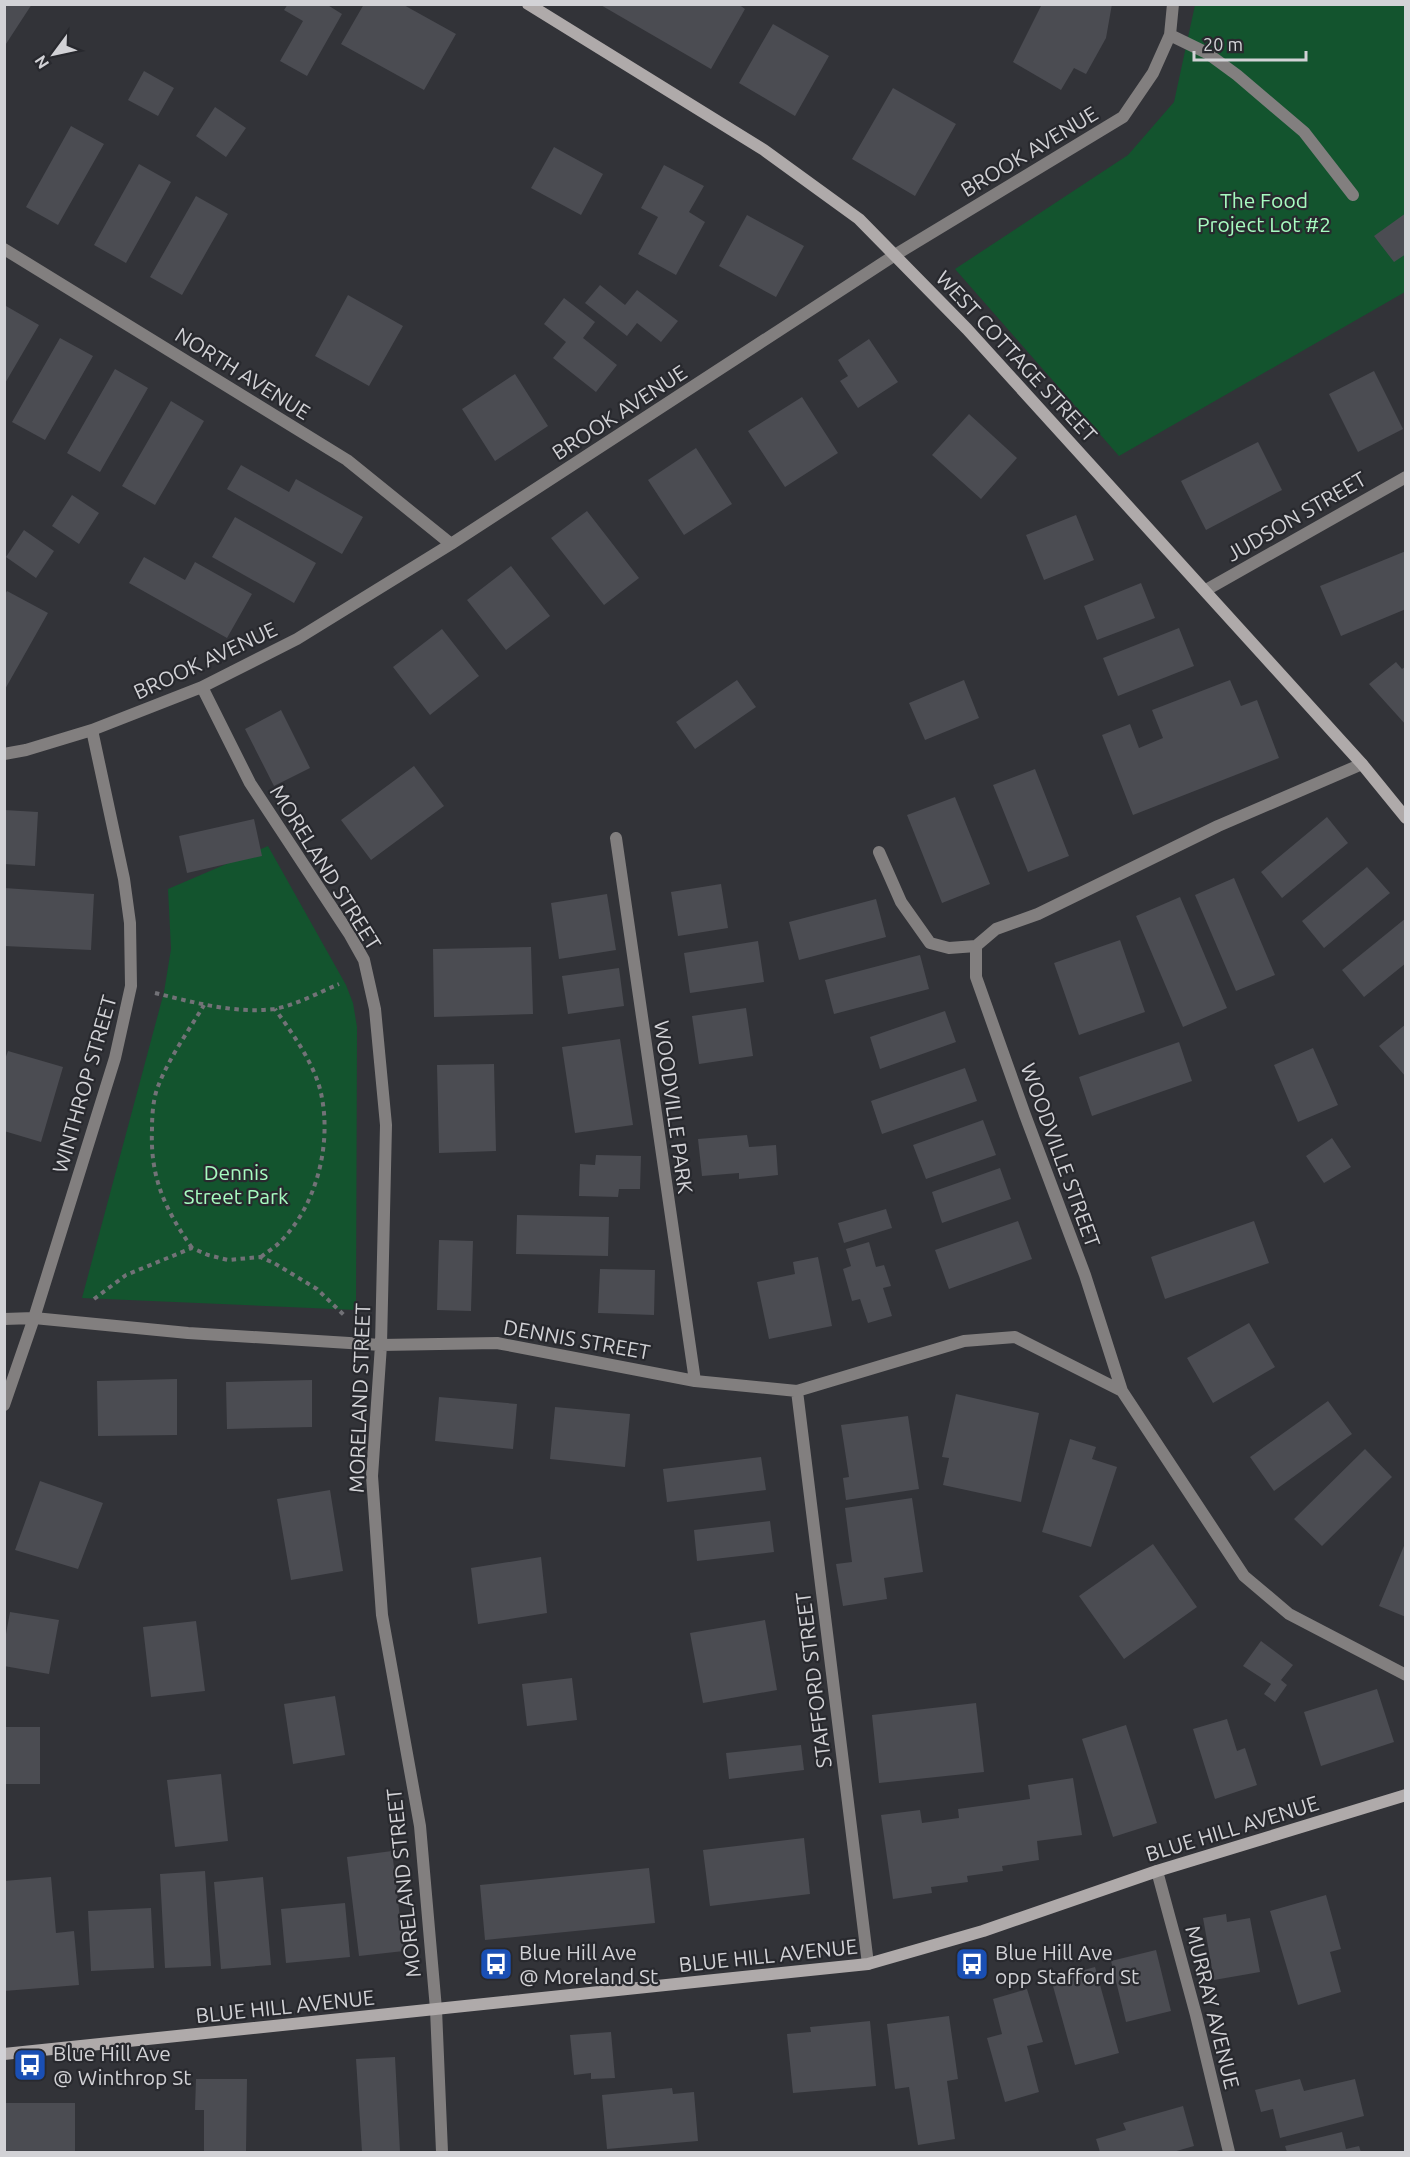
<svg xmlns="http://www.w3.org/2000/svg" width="1410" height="2157" font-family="Ubuntu,sans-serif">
<rect width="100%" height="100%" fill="#323338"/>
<path fill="#13542e" d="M1195 5H1405V292L1119 456 955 269 1128 155 1174 102Z
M268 846 346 985 353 1003 357 1027 356 1310 82 1298 164 992 171 949 168 889Z"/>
<path fill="#4b4c52" d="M4 4H32L4 47Z
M288 4H326L342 14 307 76 280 61 303 21 284 10Z
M364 4H402L456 34 424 90 341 44Z
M599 4H738L745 9 711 69Z
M1042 4H1112L1106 38 1086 74 1074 68 1061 90 1013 62Z
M773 24 829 56 795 116 739 83Z
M144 71 174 88 158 116 128 100Z
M893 88 956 124 915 196 852 159Z
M215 107 246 128 226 157 196 136Z
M71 126 104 144 58 225 26 207Z
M554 147 603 174 581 215 531 188Z
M139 164 171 182 126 263 94 245Z
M664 165 704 186 689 212 705 222 676 275 638 254 658 217 641 208Z
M196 196 228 214 182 295 150 277Z
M1406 213V254L1394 262 1374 236Z
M747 215 804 246 776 297 719 266Z
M600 285 625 305 637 290 678 321 661 342 637 323 627 336 585 303Z
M348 295 403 326 369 386 315 356Z
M564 298 595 322 583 338 617 365 596 392 553 358 566 342 544 324Z
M6 306 39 325 4 385V309Z
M60 338 93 356 45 440 12 422Z
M869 339 898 382 858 408 840 381 848 376 838 360Z
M115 369 148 388 100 472 67 453Z
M1374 371 1403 429 1358 452 1329 394Z
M515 374 548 426 495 461 462 409Z
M802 397 838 453 785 487 748 431Z
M171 401 204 421 155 505 122 486Z
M969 414 1017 458 981 499 932 455Z
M1258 442 1282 490 1206 530 1181 481Z
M696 448 732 504 684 535 648 480Z
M241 465 289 492 296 479 363 517 342 554 227 489Z
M72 495 99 513 79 544 52 526Z
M587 511 639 578 604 605 551 538Z
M1076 515 1094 560 1044 580 1026 535Z
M235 517 316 563 294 603 212 557Z
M24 530 54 551 36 578 6 557Z
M1406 551V609L1341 636 1320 586Z
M144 557 185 580 195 562 252 594 227 638 129 583Z
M511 566 550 616 506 650 467 600Z
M1141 583 1155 618 1097 640 1084 606Z
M7 591 48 613 4 691V596Z
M1179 628 1194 666 1118 696 1103 658Z
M442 629 479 676 430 715 393 667Z
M1396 662 1402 669 1406 666V725L1369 684Z
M737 680 756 707 695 749 676 722Z
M964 680 979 718 925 740 909 703Z
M1230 680 1241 706 1257 700 1279 758 1133 815 1102 735 1130 724 1139 748 1163 738 1152 710Z
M281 710 310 768 274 786 245 729Z
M414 766 444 806 371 860 341 820Z
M1035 769 1069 856 1028 872 993 785Z
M955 797 990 884 942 903 907 815Z
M4 810 38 812 35 866 4 864Z
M1327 817 1348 843 1282 898 1261 872Z
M254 819 262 856 187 873 179 836Z
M1367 867 1390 893 1324 948 1302 921Z
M1234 878 1275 975 1236 991 1195 895Z
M721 884 728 928 678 936 671 892Z
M4 888 94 894 91 950 4 946Z
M607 894 616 950 559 959 551 903Z
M1180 897 1227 1008 1183 1027 1136 916Z
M876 899 886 937 799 960 789 922Z
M1406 918V963L1364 997 1342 970Z
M1120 940 1145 1012 1079 1035 1054 963Z
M758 941 764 982 690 993 684 953Z
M531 947 533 1014 434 1017 433 949Z
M920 955 929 989 834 1014 825 980Z
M619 968 624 1006 568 1014 562 976Z
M746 1008 753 1056 699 1064 692 1016Z
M945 1011 956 1042 880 1069 870 1037Z
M1406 1024V1077L1379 1046Z
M620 1039 633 1125 575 1133 562 1047Z
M1179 1042 1192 1081 1092 1116 1079 1077Z
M1313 1048 1338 1105 1298 1122 1274 1065Z
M8 1051 63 1067 41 1142 4 1131V1062Z
M494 1064 496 1151 439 1153 437 1065Z
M965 1068 977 1101 882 1134 871 1101Z
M983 1120 996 1155 926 1179 913 1145Z
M747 1135 749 1147 776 1145 778 1175 739 1179V1173L702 1176 698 1139Z
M1332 1138 1351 1167 1324 1183 1306 1156Z
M596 1155 641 1156 640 1189H619L618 1197 579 1196 580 1164 595 1165Z
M1000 1168 1011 1199 942 1223 932 1192Z
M886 1209 892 1228 844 1243 838 1223Z
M517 1215 609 1217 608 1256 516 1254Z
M1018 1221 1032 1259 949 1289 935 1250Z
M1254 1221 1269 1263 1165 1299 1151 1257Z
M439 1240 473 1241 471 1311 437 1310Z
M869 1242 876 1267 884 1265 891 1286 883 1288 892 1316 868 1323 860 1299 852 1301 843 1269 851 1266 846 1249Z
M818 1257 832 1326 769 1339 757 1282 795 1274 793 1262Z
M600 1269 655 1270 654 1315 598 1313Z
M1249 1323 1275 1367 1213 1403 1187 1358Z
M177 1379V1435L98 1436 97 1381Z
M312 1380V1427L227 1429 226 1382Z
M956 1394 1039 1413 1021 1502 943 1485 949 1458 942 1457Z
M439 1397 517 1404 513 1449 435 1441Z
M1328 1401 1352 1434 1274 1491 1250 1457Z
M555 1407 630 1414 625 1467 550 1459Z
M908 1416 919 1489 846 1500 843 1478 849 1477 841 1425Z
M1070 1439 1096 1447 1092 1459 1117 1467 1091 1547 1042 1532Z
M1365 1449 1392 1477 1322 1546 1294 1519Z
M761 1457 766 1490 667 1502 663 1469Z
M40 1481 103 1503 78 1569 15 1550Z
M330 1490 343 1571 291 1580 277 1499Z
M912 1498 923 1572 884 1578 887 1599 843 1606 836 1564 852 1562 845 1508Z
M770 1521 774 1552 697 1561 694 1530Z
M1406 1541V1617L1379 1606Z
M1153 1544 1197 1607 1124 1659 1079 1596Z
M541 1557 547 1613 478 1624 471 1568Z
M10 1612 59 1620 49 1674 4 1666V1645Z
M765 1620 777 1690 703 1703 690 1633Z
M196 1621 205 1691 151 1697 143 1627Z
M1261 1641 1293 1665 1281 1680 1287 1685 1275 1702 1264 1694 1271 1684 1243 1666Z
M572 1678 577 1720 527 1726 522 1684Z
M1377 1689 1394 1742 1321 1766 1304 1712Z
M335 1696 345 1755 293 1764 284 1704Z
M976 1703 984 1772 879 1783 872 1715Z
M1227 1719 1237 1751 1245 1748 1257 1785 1215 1799 1193 1729Z
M1126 1725 1157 1823 1113 1837 1082 1739Z
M4 1727H40V1784H4Z
M801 1745 804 1770 729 1779 726 1753Z
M221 1774 228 1841 175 1847 167 1780Z
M1073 1778 1082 1835 1037 1841 1039 1860 1002 1866 1003 1871 967 1876 968 1882 931 1887 932 1893 893 1899 881 1815 920 1810 922 1823 959 1818 958 1809 1030 1799 1028 1785Z
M804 1838 810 1894 710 1906 703 1850Z
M392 1851 404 1951 359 1956 347 1857Z
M649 1868 655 1923 485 1940 480 1885Z
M205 1871 211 1966 165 1968 160 1874Z
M51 1877 56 1933 74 1931 79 1985 4 1991V1881Z
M263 1877 271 1965 221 1969 214 1882Z
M1326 1895 1341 1949 1330 1952 1341 1992 1298 2005 1270 1911Z
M345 1903 350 1957 286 1963 281 1909Z
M151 1908 154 1968 91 1971 88 1911Z
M1226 1914 1227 1922 1250 1918 1260 1972 1214 1980 1203 1918Z
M1156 1950 1171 2011 1126 2022 1111 1961Z
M1095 1967 1119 2053 1075 2065 1051 1979Z
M1027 1989 1043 2042 1027 2046 1039 2092 1005 2102 987 2038 1002 2034 993 1999Z
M949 2016 958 2079 947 2081 955 2139 918 2145 909 2087 895 2089 887 2024Z
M870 2021 876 2086 793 2093 787 2034 811 2032 810 2027Z
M611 2032 615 2078 591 2079V2073L574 2075 570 2035Z
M395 2057 400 2152H362L356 2059Z
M196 2079H247L246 2152H204V2110H195Z
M1300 2079 1304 2091 1355 2079 1364 2116 1280 2138 1273 2109 1261 2112 1255 2090Z
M672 2088 673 2094 694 2092 698 2141 607 2149 602 2095Z
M4 2103H75V2152H4Z
M1183 2106 1194 2146 1173 2152H1100L1096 2139 1126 2130 1123 2123Z
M1342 2132 1346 2149 1359 2146 1361 2152H1287L1285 2146Z"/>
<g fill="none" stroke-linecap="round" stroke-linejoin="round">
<path stroke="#727277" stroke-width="4" stroke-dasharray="4.5 4.5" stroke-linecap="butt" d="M155 993C192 1002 235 1014 274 1009 294 1006 320 992 339 984
M192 1248C165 1209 150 1178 152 1129 152 1116 153 1101 157 1089 168 1059 188 1032 204 1005
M261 1257C267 1252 274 1248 279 1243 318 1205 333 1140 320 1089 312 1060 292 1033 275 1009
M94 1299 126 1275 192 1248 208 1255 228 1260 260 1257 274 1263 317 1289 345 1316"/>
<path stroke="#827f7f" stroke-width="12" d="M1170 35 1207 53 1237 75 1304 132 1353 195
M4 249 347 460 451 544
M1206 590 1406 477
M202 687 250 783 350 935 364 960 375 1009 386 1125 381 1345 372 1476 382 1615 420 1826 436 2009 442 2152
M4 754 26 750 92 730 202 687 297 639 451 544 895 255 1123 117 1153 73 1170 35 1173 4
M1362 764 1218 826 1038 914 996 929 976 946V977L1025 1115 1085 1275 1122 1391 1244 1576 1289 1614 1406 1675
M616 838 695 1381
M879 852 901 902 930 943 949 948 976 946
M4 1319 34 1318 188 1333 381 1345 497 1343 695 1381 797 1391 964 1341 1015 1337 1122 1391
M797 1391 868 1964
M4 1405 34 1318 115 1058 131 986 130 923 124 879 92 730
M1157 1871 1196 2015 1229 2152"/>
<path stroke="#afaaaa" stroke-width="12" d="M528 4 764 150 859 219 967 329 1362 764 1406 818
M4 2054 868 1964 983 1931 1157 1871 1406 1795"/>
</g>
<defs>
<symbol id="bus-square" viewBox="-11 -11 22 22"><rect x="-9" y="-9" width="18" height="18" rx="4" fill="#1a4fb4" stroke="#28292e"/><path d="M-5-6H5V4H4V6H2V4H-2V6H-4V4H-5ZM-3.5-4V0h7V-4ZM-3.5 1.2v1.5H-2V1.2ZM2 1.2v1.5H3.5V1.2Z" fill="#fff"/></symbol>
</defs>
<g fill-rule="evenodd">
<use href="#bus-square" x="477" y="1945" width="38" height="38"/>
<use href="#bus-square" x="953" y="1945" width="38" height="38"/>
<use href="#bus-square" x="11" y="2046" width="38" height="38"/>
</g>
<g text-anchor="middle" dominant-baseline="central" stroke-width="4.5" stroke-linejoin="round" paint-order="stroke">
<g font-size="21" fill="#d2d2d6" stroke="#28292e">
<text transform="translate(1029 151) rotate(-31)">BROOK AVENUE</text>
<text transform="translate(1017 356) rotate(47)">WEST COTTAGE STREET</text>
<text transform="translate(243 373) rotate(32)">NORTH AVENUE</text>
<text transform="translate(619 412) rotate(-33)">BROOK AVENUE</text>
<text transform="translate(1296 516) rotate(-30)">JUDSON STREET</text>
<text transform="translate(205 660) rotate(-25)">BROOK AVENUE</text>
<text transform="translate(326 867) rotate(58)">MORELAND STREET</text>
<text transform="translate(84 1084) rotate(-74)">WINTHROP STREET</text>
<text transform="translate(674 1107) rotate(82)">WOODVILLE PARK</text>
<text transform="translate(1061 1155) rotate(70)">WOODVILLE STREET</text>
<text transform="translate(577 1339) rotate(10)">DENNIS STREET</text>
<text transform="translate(359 1398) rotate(-88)">MORELAND STREET</text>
<text transform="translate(813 1680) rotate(-97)">STAFFORD STREET</text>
<text transform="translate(1232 1828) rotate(-17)">BLUE HILL AVENUE</text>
<text transform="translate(403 1883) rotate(-96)">MORELAND STREET</text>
<text transform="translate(768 1955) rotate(-6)">BLUE HILL AVENUE</text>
<text transform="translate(285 2006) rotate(-6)">BLUE HILL AVENUE</text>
<text transform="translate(1213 2007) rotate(76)">MURRAY AVENUE</text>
</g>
<g font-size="21" fill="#a7fbc0" stroke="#28292e">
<text x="1264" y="200">The Food<tspan x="1264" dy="24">Project Lot #2</tspan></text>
<text x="236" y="1172">Dennis<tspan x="236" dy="24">Street Park</tspan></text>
</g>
<g font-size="21" fill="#d2d2d6" stroke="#28292e" text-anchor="start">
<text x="519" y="1952">Blue Hill Ave<tspan x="519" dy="24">@ Moreland St</tspan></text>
<text x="995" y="1952">Blue Hill Ave<tspan x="995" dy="24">opp Stafford St</tspan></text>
<text x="53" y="2053">Blue Hill Ave<tspan x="53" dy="24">@ Winthrop St</tspan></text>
</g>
</g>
<rect width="1410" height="2157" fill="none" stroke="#d2d2d6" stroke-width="12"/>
<g transform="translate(54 54) rotate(237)" stroke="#28292e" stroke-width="4.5" paint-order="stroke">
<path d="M0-4.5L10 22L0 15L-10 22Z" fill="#d2d2d6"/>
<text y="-9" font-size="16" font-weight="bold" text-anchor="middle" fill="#d2d2d6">N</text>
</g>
<path d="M1194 51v9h112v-9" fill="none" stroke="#d2d2d6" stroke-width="3"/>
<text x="1203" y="51" font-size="18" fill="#d2d2d6" stroke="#28292e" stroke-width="4.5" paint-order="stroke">20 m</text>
</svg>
